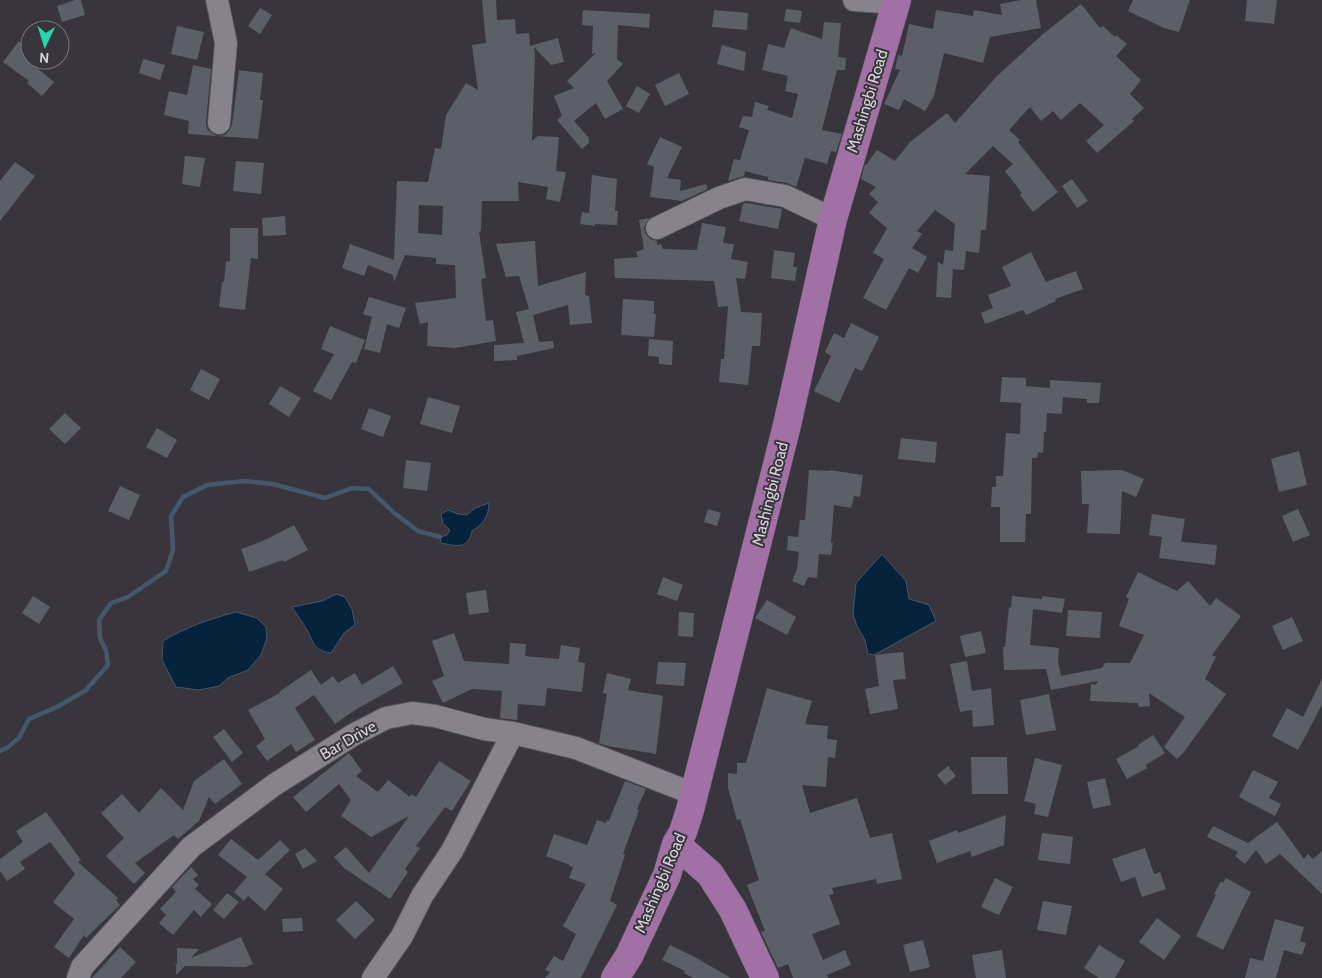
<svg xmlns="http://www.w3.org/2000/svg" width="1322" height="978" font-family="Cabin,sans-serif">
<rect width="100%" height="100%" fill="#38353d"/>
<path fill="#07233b" stroke="#45586b" d="M489 503C489 517 483 524 472 531 468 550 456 546 441 543L440 537 447 535 450 530 443 524 441 514 448 510 458 514 467 515 475 508Z
M882 554 906 581 909 599 929 605 936 621 874 655 868 654 865 640 857 626 853 614 856 583Z
M336 594 345 597 352 609 355 625 344 633 331 653C310 650 314 639 304 625 300 619 296 613 292 607L322 601Z
M236 612 257 618 266 627 267 638 261 655 248 670 228 678 219 686 199 690 176 687 162 660 163 641C186 627 210 619 236 612Z"/>
<g fill="none" stroke-linecap="round" stroke-linejoin="round">
<path stroke="#45586b" stroke-width="4.5" d="M0 751 7 748 19 738 29 719 59 706 86 690 108 665 106 651 100 638 99 620 111 603 128 597 166 571 173 550 171 516 183 497 207 485 245 481 273 484 325 498 352 488 369 489 393 512 418 531 440 537"/>
</g>
<path fill="#5d5f68" fill-rule="evenodd" d="M75 0H81L85 15 62 22 57 6Z
M482 0H496L497 20 515 19 516 34 529 33 530 46 558 38 564 62 551 65 534 47 535 54 532 141 538 136 559 137 556 171 566 172 560 202 546 199 548 187 518 182 519 201H482L481 231 479 232 486 278 481 279 486 321 493 320 496 341 455 348 427 346 428 322 420 324 415 303 456 298 455 265 436 264V258L405 255 394 282 393 275 368 265 364 276 342 268 350 244 394 260 397 181 428 182 435 148 441 149 446 115 466 83 478 90 472 45 486 43ZM419 205 443 206 442 235 418 233Z
M1021 0H1036L1041 28 990 37 983 63 944 53 934 96 925 111 904 99 899 110 884 104 900 70 895 69 898 55 902 56 909 24 933 29 936 10 973 16 974 10 1002 15 1000 4Z
M1133 0H1190L1179 32 1164 28 1128 11Z
M1247 0H1277L1274 24 1245 21Z
M1081 4 1100 28 1103 26 1115 37 1116 35 1127 44 1116 56 1141 80 1130 94 1144 108 1132 119 1134 121 1097 153 1086 141 1104 125 1080 103 1061 120 1053 111 1041 121 1030 107 1009 130 1020 140 1018 142 1058 192 1033 212 1020 195 1022 193 1005 171 1013 164 993 146 965 174 990 176 986 230H981L979 253 966 251 964 270 950 269 953 270 951 298 936 297 938 262 943 265 945 250 953 251 955 224 935 210 917 231 922 234 912 248 927 257 918 273 909 268 886 310 863 298 884 259 873 253 887 228 869 213 878 202 869 194 876 187 861 179 865 164 866 165 877 150 895 161 910 142 947 113 955 123 997 76 1043 34Z
M260 8 272 15 260 34 248 26Z
M786 9 802 11 800 23 784 21Z
M583 10 650 14 649 28 618 25 617 59 623 64 607 81 623 109 605 119 596 103 574 121 589 138V143L582 149 557 120 562 116 554 96 574 88 567 81 596 53 592 54 593 26 582 25Z
M714 10 748 13 747 30 712 27Z
M824 22 841 23 838 57 846 58 845 70H837L822 130 842 134 836 152 831 151 827 164 805 158 796 187 787 183 768 180V177L745 171 744 176 728 181 734 159 740 160 749 130 739 127 743 116 752 117 755 102 769 106 767 110 792 118 798 94 785 91 788 76 762 70 768 44 784 48 791 28 822 39Z
M177 26 204 32 197 60 171 54Z
M19 41 30 49V62L54 82 42 96 27 83 29 81 3 62Z
M722 45 746 52 744 71 717 64Z
M143 59 165 65 160 80 139 73Z
M193 65 211 69 206 122 207 129 211 133 217 136 225 135 229 131 232 125 239 70 263 73 260 100H263L258 139 188 134 189 121 164 115 169 91 187 95Z
M679 73 689 94 665 106 655 85Z
M637 86 650 94 639 113 626 106Z
M660 137 682 147 667 178 681 180 680 191 706 184 708 189 682 201 650 197 654 167 647 164Z
M185 156 205 158 200 187 182 184Z
M236 161 264 163 261 194 233 191Z
M15 162 35 176 0 221V181Z
M592 175 617 179 615 211H618L617 225 595 224V226L580 224 582 212 589 213Z
M1072 179 1088 201 1077 208 1062 186Z
M746 203 782 209 778 229 739 221 743 204Z
M285 216 286 235 263 236 262 218Z
M649 218 644 227 645 233 650 239 657 241V245L661 244 663 249 697 250 702 223 726 227 723 243 734 244 731 259 748 262 745 279 736 278 741 312 762 313 760 346H752L748 385 719 382 721 359H724L728 306 718 307 714 281 615 278 614 259 638 257 636 252 644 249 639 220Z
M230 228H258V259L251 258 245 310 219 307 222 282H224L226 261 230 262Z
M535 241 538 286 586 272 585 295 589 296 592 323 570 325 568 305 533 315 539 342 553 341 554 348 517 356V360L494 361V345L524 343 516 312 529 309 519 276 506 277 496 244Z
M774 250 795 253 793 267H797L795 281 771 278Z
M1031 252 1046 282 1076 271 1083 289 1055 299 1056 301 1026 315 1023 310 985 324 981 313 993 308 988 295 1011 286 1002 267Z
M369 297 406 308 399 328 387 324 380 353 364 349 372 317 363 314Z
M623 299 654 301V314H656L654 337 621 335Z
M851 323 879 337 862 371 855 368 839 403 814 391 831 356 825 352 834 333 844 338Z
M330 326 365 340 356 363 352 362 331 400 313 391 334 354 321 349Z
M649 339 673 341 672 365 659 364V357L648 356Z
M201 369 220 379 209 400 190 390Z
M1002 377 1026 378V386L1050 388V380L1101 383 1099 403H1087V399L1063 397 1062 414 1047 413 1046 432H1044L1043 453 1038 452 1037 458H1032L1031 514H1026L1025 542H1000V507H991L992 487H996V476H1003L1006 433 1020 434 1021 403 1000 402Z
M280 386 301 398 289 417 269 404Z
M428 397 460 406 452 433 420 424Z
M369 408 391 416 383 437 361 429Z
M65 413 81 428 65 444 49 429Z
M157 428 177 440 167 458 146 447Z
M901 438 937 442 935 463 898 459Z
M1299 451 1307 485 1279 492 1271 459Z
M406 460 431 463 427 491 403 488Z
M809 470 829 471V470L863 475 860 497 854 496 851 508 834 505 831 543H833L831 555 819 554 817 578 808 577 804 586 792 581 797 569 799 552 787 550 788 536 798 537 800 520H805Z
M1122 470 1144 479 1136 497 1122 491 1120 534 1087 533 1089 504H1082L1081 471Z
M120 486 140 495 129 520 108 511Z
M708 509 721 513 717 526 704 522Z
M1298 509 1310 535 1293 542 1282 516Z
M1152 514 1185 519 1181 542 1217 545 1215 565 1159 558 1162 537 1149 535Z
M294 525 308 550 284 562 283 560 249 572 241 549 265 540Z
M1138 572 1177 591 1188 581 1210 606 1216 598 1241 616 1212 655 1216 657 1205 679 1226 694 1184 752 1177 759 1164 747 1185 717 1149 693 1150 706 1139 707 1138 703 1090 701 1091 684 1096 685 1098 681 1051 690 1046 669 1004 670 1003 647H1005L1009 607 1011 608 1012 596 1042 599V596L1065 599 1062 613 1033 609 1030 645 1059 648 1058 662 1061 676 1102 668 1105 663H1130L1144 635 1119 626 1129 599 1126 597Z
M663 577 683 585 677 601 657 594Z
M486 590 489 612 469 615 466 593Z
M33 596 50 607 39 624 22 613Z
M767 600 796 617 787 635 755 618Z
M1068 610 1102 612 1100 638 1066 636Z
M679 612 694 613 693 637 678 636Z
M1292 617 1303 641 1283 650 1272 626Z
M981 631 986 653 965 657 960 636Z
M454 633 464 661 509 664 510 643 526 644 525 656 559 659 561 645 580 648 578 662 585 663 582 692 547 688 545 706 518 704 517 720 500 718 502 691 472 689 443 703 432 681 444 676 432 641Z
M903 652 906 679 893 680 898 709 870 714 865 689 879 686 875 655Z
M967 661 972 691 991 688 994 725 973 727 972 710 960 712 950 664Z
M658 662 686 663 684 686 656 684Z
M393 666 403 683 355 710 335 724 314 695 295 708 315 740 296 752 291 744 267 761 256 746 265 739 248 710 280 693 279 692 311 670 321 685 333 676 338 683 355 673 362 685Z
M607 673 631 679 628 690 663 696 656 754 608 746 599 743 607 694 603 693Z
M1322 679V705L1298 750 1272 736 1287 708 1303 717Z
M767 688 812 701 805 724 828 726 827 739 837 740 835 758 828 757 826 787 802 785 810 813 857 798 870 838 892 833 902 879 877 884 876 879 832 888 834 894 829 895 840 924 812 934 823 960 845 950 851 965 827 975 828 978H793L788 964 778 968 761 932 765 931 747 885 759 880 740 819 737 820 728 788V773L737 774V763H746Z
M1049 694 1056 730 1026 735 1020 700Z
M224 729 243 753 232 762 213 737Z
M1153 735 1165 753 1146 765 1147 768 1127 779 1116 759 1139 746 1138 745Z
M349 753 362 771 356 776 378 792 388 780 410 797 411 794 416 797 439 761 471 781 452 811 445 807 416 846 420 848 405 869 408 872 390 899 344 868 334 857 346 847 369 873 409 816 371 837 341 816 351 800 339 784 306 812 293 797Z
M971 757H1007L1008 794H972Z
M1035 758 1062 765 1048 817 1034 814 1036 804 1024 801Z
M224 759 242 784 215 804 209 797 199 821 178 839 174 835 135 863 145 873 134 884 106 856 124 838 101 813 122 794 139 813 161 788 183 810 194 781Z
M948 766 956 776 945 785 937 775Z
M1253 770 1278 782 1269 798 1281 804 1275 816 1239 797Z
M1105 778 1111 805 1093 809 1087 782Z
M625 781 646 789 637 809 639 810 623 854 625 855 610 901 617 905 581 978H545L550 972 545 970 554 956 563 961 576 934 563 926 586 884 569 878 573 867 569 866 570 865 546 856 554 834 587 845 597 820 606 823 607 820 609 821Z
M46 812 81 860 78 862 118 898 116 900 120 905 86 938 84 935 69 958 54 947 74 919 53 902 75 874 50 842 20 862 25 869 7 881 0 871V859L23 842 16 831Z
M1006 815 1004 845 972 857 970 851 937 863 929 841 957 830 958 833Z
M1277 822 1304 859 1308 854 1313 859 1322 851V894L1280 854 1266 864 1256 850 1245 864 1235 856 1238 852 1207 837 1213 826 1248 843Z
M1042 833 1073 837 1070 864 1038 860Z
M231 839 258 860 280 840 290 850 265 874 283 889 265 911 248 896 244 901 234 892 247 877 218 855Z
M305 848 317 861 303 869 295 854Z
M1145 848 1154 874 1160 872 1166 889 1142 897 1135 877 1121 882 1112 859Z
M191 867 198 875 193 879 199 885 195 889 212 904 201 917 194 910 173 935 159 923 166 915 160 909 176 892 172 887Z
M995 878 1013 887 999 915 981 907Z
M1226 878 1251 892 1223 950 1196 936 1216 895 1214 894 1221 881 1223 883Z
M227 893 239 902 224 919 213 910Z
M356 901 375 920 355 939 336 920Z
M1043 901 1072 906 1066 935 1037 930Z
M302 918 303 931 283 932 282 919Z
M1157 918 1181 936 1164 960 1139 942Z
M1275 919 1304 927 1300 941 1306 943 1302 955 1284 950 1276 978H1245L1250 958 1263 961Z
M241 937 253 964 245 967 185 966 176 975V965H173L177 964V948L199 949 191 958Z
M923 940 930 967 910 972 903 945Z
M670 945 693 956 731 978H693L684 973 685 971 662 960Z
M1099 945 1125 961 1115 978H1099L1084 968Z
M120 947 136 962 121 978H92Z
M1002 950 1006 978H976L972 955Z"/>
<g fill="none" stroke-linecap="round" stroke-linejoin="round">
<defs>
<path id="minor" d="M217 0 226 43 219 123
M854 0 897 3
M657 228 719 198 745 189 785 196 833 219
M78 978 82 967 191 847 274 785 353 735 386 718 412 713 435 716 484 729 513 733 576 748 694 794
M373 978 402 936 422 896 452 851 513 733"/>
<path id="major" d="M676 844 710 874 733 910 765 978
M615 978 629 956 659 892 667 875 676 844 683 832 690 810 787 425 833 219 897 0"/>
</defs>
<use href="#minor" stroke="#535157" stroke-width="24"/>
<use href="#major" stroke="#535157" stroke-width="29"/>
<use href="#minor" stroke="#87838d" stroke-width="22"/>
<use href="#major" stroke="#a170a4" stroke-width="28"/>
</g>
<g text-anchor="middle" dominant-baseline="central" stroke-width="4" stroke-linejoin="round" paint-order="stroke">
<g font-size="16" fill="#d7d5da" stroke="#38353d">
<text transform="translate(867 101) rotate(-73)">Mashingbi Road</text>
<text transform="translate(770 494) rotate(-76)">Mashingbi Road</text>
<text transform="translate(348 740) rotate(-30)">Bar Drive</text>
<text transform="translate(660 883) rotate(-67)">Mashingbi Road</text>
</g>
</g>
<g transform="translate(45 45) rotate(184)"><circle r="24" fill="#38353d" stroke="#78757c"/>
<path d="M0-4L9 19L0 12L-9 19Z" fill="#26d5ae"/>
<text y="-8" font-size="14" font-weight="bold" text-anchor="middle" fill="#d7d5da">N</text>
</g>
</svg>
